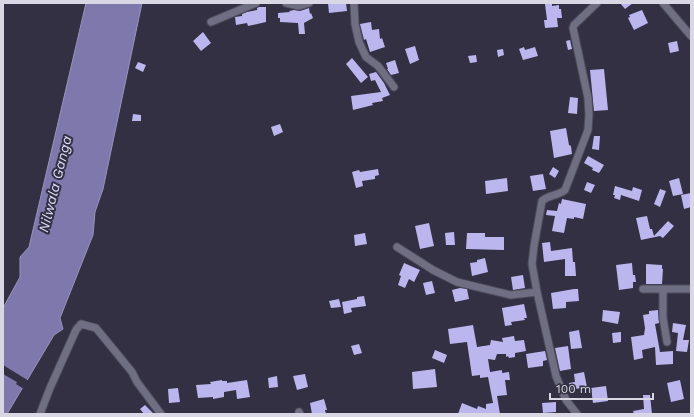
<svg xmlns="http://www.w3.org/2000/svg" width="694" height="417" font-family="'Work Sans',sans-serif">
<rect width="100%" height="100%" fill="#323042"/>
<path fill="#7e78ac" stroke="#9994bc" d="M86 3H142L103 189 95 212 93 235 60 318 63 329 54 335 7 414H3V308L20 277V257L29 247Z"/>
<path fill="#323042" d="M3 365 29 381 24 389 16 384 17 382 3 374Z"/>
<path fill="#bcb6ef" d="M328 3H346L347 11 329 13Z
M552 3V6L559 5V9H561L562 18H557L558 27 545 28 544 20H547L545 4Z
M620 3H633L625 9Z
M259 7H266V22L248 26 247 23 236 25 235 17 242 16V14L247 12 257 10V8Z
M309 8 310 14 311 13 313 18 304 23 305 34H299L298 23 280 22V18H278V13L290 12 289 11 294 10 300 11Z
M642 10 648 23 634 30 628 18 630 17 629 15Z
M371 22 372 30 379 29 380 39 382 38 385 47 370 52 366 39 364 40 360 24Z
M203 32 211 43 201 51 193 41Z
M570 40 572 49 568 50 566 41Z
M677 41 679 51 670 53 668 43Z
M415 46 419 60 410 64 405 49Z
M524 47 525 50 535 47 538 56 523 60 519 49Z
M503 49 504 55 498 57 497 50Z
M476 55 477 62 470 63 468 56Z
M352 58 368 77 361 83 346 64Z
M395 60 399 73 391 75 387 69H388L386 63Z
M138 62 146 65 143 72 135 68Z
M604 69 608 110 594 111 590 70Z
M376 72 384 83 390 95 382 98 383 101 372 103 373 105 353 110 351 96 381 92 375 80 371 81 369 74Z
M570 97 578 98 577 114 568 113Z
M133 114 141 115V121H132Z
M280 124 283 132 274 136 271 127Z
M566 128 569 145 571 146 572 154 554 158 550 131Z
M594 136H600L599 150 592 149Z
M588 156 604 165 599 173 592 170 593 168 584 163Z
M553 167 559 171 555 178 549 174Z
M378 169 379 175 375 176V179L362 181 363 186 356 188 352 172 359 170 360 172Z
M543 174 546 189 533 191 530 176Z
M507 178 508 191 486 194 485 181Z
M679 178 683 194 673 196 669 181Z
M587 182 595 185 591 193 584 190Z
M615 186 632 191 633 187 642 190 639 201 621 195 620 200 614 198 615 195H613Z
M660 189 666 191 660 207 654 204Z
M691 193V207L684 209 681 195Z
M562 199 586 204 583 219 574 217V219L567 218 564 233 552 231 555 216 546 215 547 210 557 211 559 203 561 204Z
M647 216 650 229H652L654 236 668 221 674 226 663 238 660 236 641 240 636 218Z
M429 223 434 246 420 249 415 226Z
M454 232 455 245H446L445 233Z
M365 233 367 244 355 246 354 235Z
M467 233H485V237H504V250L466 249Z
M550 242 551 251 572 248 573 262H575L576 276H565V259L544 262 542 243Z
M485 258 488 272 472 276 470 263 477 262V260Z
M404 263 420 270 414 282 409 279 405 288 398 285 401 276 399 275Z
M632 263 633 275H635L636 282H633V288L619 290 616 265Z
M646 264 662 265V269H663L662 284H646Z
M523 275 525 288 513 290 511 277Z
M432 281 435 293 426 295 423 283Z
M460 288 467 289 469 299 455 302 452 290Z
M574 289H578L579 301 566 302V308L553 309 551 293Z
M364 296 366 306 351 308 352 312 344 314 342 302 357 299V297Z
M339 299 341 307 331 308 329 301Z
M524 304 527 318H524L525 320 511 322 512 325 505 326 502 308Z
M603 310 620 312 618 324 602 321Z
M658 310 659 323 655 324 660 352 673 351V364L656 365 655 347 642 350 643 358 634 360 631 337 644 335 645 328 643 315 649 314V311Z
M673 323 686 325 683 340H689L687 352 676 351 678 333 672 332Z
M473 325 477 347 490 345 491 340 503 342 502 338 514 336 515 341 524 340 526 351 515 353V357L509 358 508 356 506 357V354H497L495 360 488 359 490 372 502 370V373L509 372 510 380H505L507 395 497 396 500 414H458L462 403 477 409 478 406 486 409V404L493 403 488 377 480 378V375L472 376 467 342 450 344 448 329Z
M579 330 582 348 571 349 569 332Z
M621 332V342L613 343 612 333Z
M359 344 362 353 354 355 351 346Z
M568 346 571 369 560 371 555 348Z
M435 350 447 355 444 363 432 358Z
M545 351 547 360 543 361V366L528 368 526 354Z
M435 369 437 387 413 389 412 372Z
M584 372 587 387 570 390 569 383 575 382 574 374Z
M305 374 308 387 297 390 293 376Z
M277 376 278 387 269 388 268 378Z
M222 380V381H227V383L247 380 250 397 237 399 236 390 224 392V397L213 399V397L198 398 196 385 211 384 210 382Z
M680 380 684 399 671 402 667 383Z
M606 386 608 401 593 403 591 388Z
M178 388 180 402 169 403 168 389Z
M643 395H650L652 414H634L633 411 644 409Z
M324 399 327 410H325L326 414H312L310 403Z
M556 402V412L543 413 542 403Z
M145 405 154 414H144L140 409Z"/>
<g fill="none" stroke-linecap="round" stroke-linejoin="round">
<defs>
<path id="minor" d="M286 3 299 6 309 3
M354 3 355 24 359 42 366 57 378 66 394 87
M663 3 691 36
M211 22 256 3
M397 247 433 270 457 282 511 295 537 292
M643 289H691
M663 289V318L667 342
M299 412 300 414
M40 414 50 388 76 330 81 324 96 328 132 372 137 382 161 414
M577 414 566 400 556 376 537 292 532 264 534 246 542 201C550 194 556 197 565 190L588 130 589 114 588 98 573 28 574 25 597 3"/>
</defs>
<use href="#minor" stroke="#4f4d5c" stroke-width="9"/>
<use href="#minor" stroke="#706e83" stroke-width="7"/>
</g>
<g text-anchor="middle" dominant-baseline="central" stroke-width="4" stroke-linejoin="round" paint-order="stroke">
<g font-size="14" font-style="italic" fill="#e1defe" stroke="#323042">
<text transform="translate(55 184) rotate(-76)">Nilwala Ganga</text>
</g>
</g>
<rect width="694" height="417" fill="none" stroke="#d8d7e3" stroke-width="8"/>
<path d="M550 393v6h103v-6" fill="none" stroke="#d8d7e3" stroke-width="2"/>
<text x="556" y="393" font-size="12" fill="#d8d7e3" stroke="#323042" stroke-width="3" paint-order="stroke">100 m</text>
</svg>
